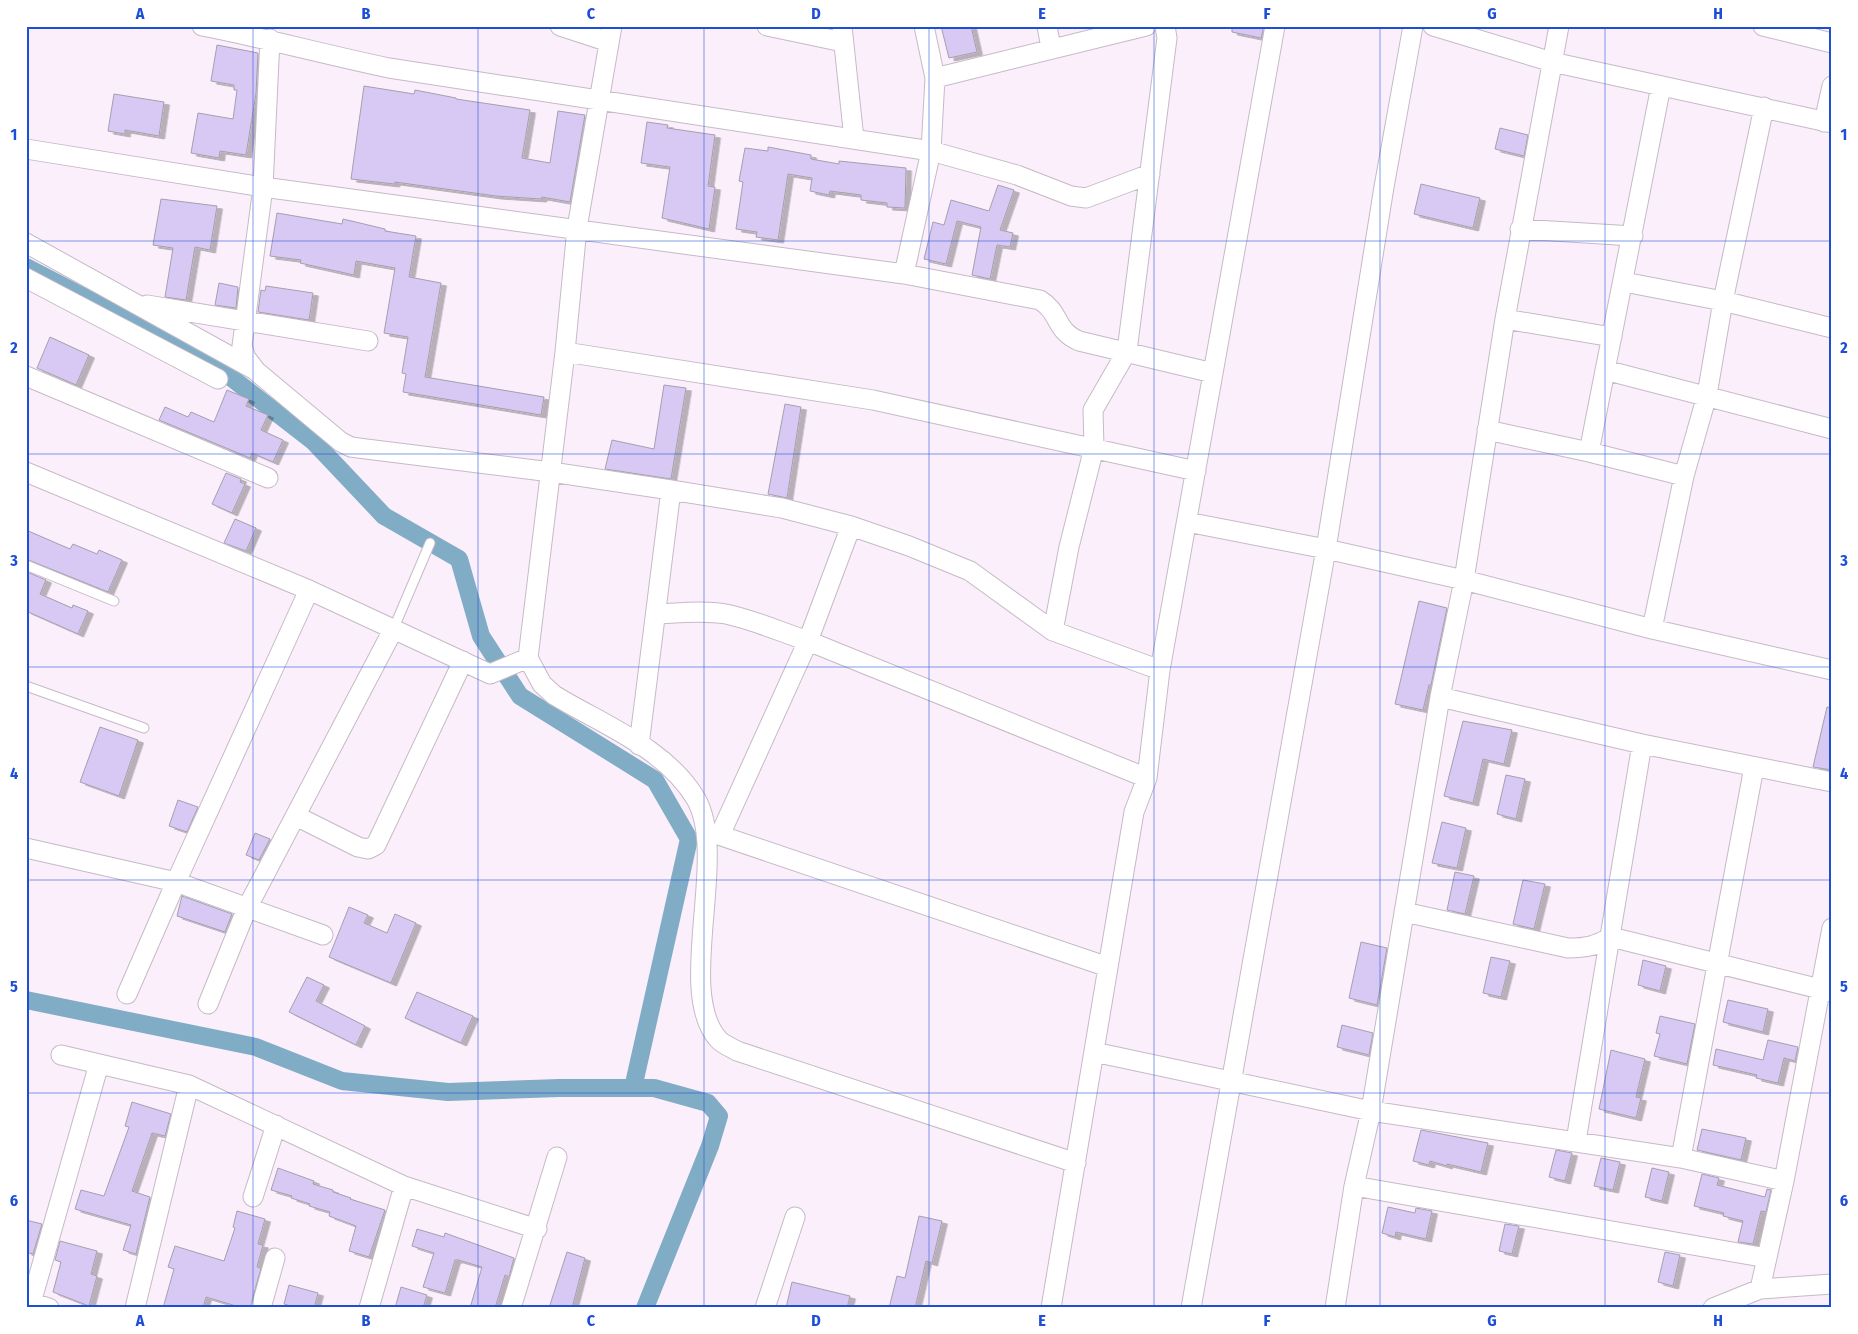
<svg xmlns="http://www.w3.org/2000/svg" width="1858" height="1334" font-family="'Fira Sans Condensed',sans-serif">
<defs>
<filter id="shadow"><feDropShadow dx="5.5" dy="3" stdDeviation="0" flood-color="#0004"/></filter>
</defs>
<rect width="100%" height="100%" fill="#fbeffc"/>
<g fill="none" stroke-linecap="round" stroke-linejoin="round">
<path stroke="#81acc5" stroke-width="18" d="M26 267 215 365 314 442 384 516 459 559 481 636 520 696 655 780 689 839 633 1088
M26 1000 256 1047 342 1081 448 1092 559 1088H654L708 1103 719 1116 710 1146 645 1308"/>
</g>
<path fill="#d7c9f3" stroke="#a49fae" filter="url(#shadow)" d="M941 26H971L977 52 949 58Z
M1232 26H1264L1261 38 1232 32Z
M217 45 258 53 256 93 246 155 220 151 219 158 191 153 198 113 233 119 237 90H234V85L211 81Z
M364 86 414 94 415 90 456 98V99L530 110 522 158 550 163 558 111 585 115 570 202 542 197 541 199 496 196 395 182 394 184 351 179Z
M114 94 164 102 159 136 125 130V134L108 131Z
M647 122 668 125 667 128 715 135 708 186 715 187 709 229 662 218 670 167 641 163Z
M1500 128 1528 135 1524 156 1495 149Z
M768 147 811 155V159L839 164V161L906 168 905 208 887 207V203L861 200V195L830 191 829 195 810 191 812 178 788 174 778 240 756 237 757 232 736 229 743 182 739 181 745 148 768 151Z
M1421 184 1480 198 1473 228 1414 214Z
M998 185 1014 190 1000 230 1013 233 1010 247 997 245 990 279 972 275 981 227 957 221 946 264 924 259 933 222 944 225 951 200 989 211Z
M161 199 217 206 210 250 195 247 186 300 165 297 173 248 153 245Z
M277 213 342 224 343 219 385 229V231L416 236 409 277 441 283 425 377 544 397 541 415 403 392 406 374 402 373 408 337 384 333 395 268 356 261 354 275 300 263 301 260 270 256Z
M219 283 238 287 236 308 215 305Z
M266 286 313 293 309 320 258 312 261 290 265 291Z
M50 337 89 355 76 385 37 368Z
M664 385 686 388 671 479 605 469 612 440 654 449Z
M227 390 249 399 246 406 268 415 261 430 283 440 273 462 252 453 250 458 159 420 165 407 188 417 191 412 214 422Z
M785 404 801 407 787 498 768 494Z
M226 473 241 479 240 482 245 484 232 513 212 504Z
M235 519 256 528 246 551 224 543Z
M26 530 70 549 73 544 97 554 99 550 122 560 108 592 26 559Z
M27 572 46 580 40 594 72 608 73 605 88 611 78 634 26 611Z
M1419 601 1447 608 1431 685H1429L1423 710 1395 704Z
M1827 707 1832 708V770L1813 767Z
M1463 721 1512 730 1504 764 1483 759 1473 803 1444 796Z
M100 727 138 740 119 796 80 782Z
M1506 775 1525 779 1516 819 1497 814Z
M178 800 198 807 187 832 169 826Z
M1442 822 1466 828 1457 868 1432 863Z
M255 833 270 839 259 860 246 855Z
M1455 872 1474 876 1465 914 1447 910Z
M1523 880 1545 884 1534 929 1513 924Z
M182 896 232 914 225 932 177 916Z
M349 907 368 915 364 923 387 933 395 914 416 923 391 983 329 957Z
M1361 942 1387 948 1377 1005 1349 998Z
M1491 957 1510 961 1501 997 1483 993Z
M1643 960 1666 966 1660 991 1638 985Z
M307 977 324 985 316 1001 365 1026 356 1045 289 1012Z
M417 992 473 1016 461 1043 405 1018Z
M1728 1000 1768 1009 1763 1032 1723 1022Z
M1660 1016 1695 1024 1687 1064 1654 1056 1660 1034 1656 1033Z
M1342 1025 1373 1033 1369 1055 1337 1047Z
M1768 1040 1798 1047 1795 1061 1784 1058 1778 1083 1756 1078 1757 1075 1713 1065 1716 1049 1763 1060Z
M1611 1050 1645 1059 1636 1097 1641 1098 1636 1118 1599 1109Z
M132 1102 171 1114 165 1136 152 1133 132 1191 150 1197 136 1254 123 1250 131 1225 75 1209 81 1190 104 1196 129 1127 125 1126Z
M1702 1129 1746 1138 1741 1160 1697 1150Z
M1421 1130 1488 1143 1481 1172 1447 1164V1166L1430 1161 1429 1165 1413 1161Z
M1556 1150 1572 1153 1565 1181 1549 1177Z
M1601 1158 1620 1162 1613 1190 1594 1186Z
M278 1168 314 1181 313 1184 333 1190V1192L351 1198 350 1199 385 1210 369 1257 349 1251 356 1226 329 1216 330 1212 309 1206 310 1204 291 1198 292 1196 271 1190Z
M1652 1168 1669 1172 1662 1201 1645 1197Z
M1702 1174 1719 1178 1717 1185 1765 1197 1767 1189 1771 1190 1766 1212 1761 1211 1753 1244 1738 1242 1743 1221 1723 1216 1724 1213 1694 1206Z
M1388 1207 1415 1213 1416 1208 1432 1211 1426 1239 1396 1232 1395 1237 1382 1233Z
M237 1211 265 1219 258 1244 263 1245 257 1267 261 1268 250 1308H243L206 1297 203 1308H163L174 1269 168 1267 175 1246 224 1261 235 1228 233 1227Z
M919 1216 942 1221 932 1263 926 1261 915 1308H889L897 1276 905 1278Z
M26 1220 42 1224 33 1254 26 1252Z
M1505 1224 1519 1226 1512 1254 1499 1251Z
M417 1229 444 1237 445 1233 514 1258 509 1277 505 1275 495 1308H470L482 1267 458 1260H455L445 1293 423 1287 434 1253 412 1246Z
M60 1241 97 1251 91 1274 97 1276 89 1306 53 1292 61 1262 55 1260Z
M567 1252 585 1258 572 1308H549Z
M1665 1252 1680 1255 1673 1286 1658 1282Z
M792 1282 850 1296 847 1308H786Z
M289 1285 318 1293 314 1308H297L284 1304Z
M401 1287 427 1295 423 1308H395Z"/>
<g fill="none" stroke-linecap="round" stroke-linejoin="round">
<defs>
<path id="service" d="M26 565 114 601
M393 630 430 543
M26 686 144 728"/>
<path id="minor" d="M202 26C265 38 326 55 389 68L931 151 1017 175 1071 196 1086 198 1150 174
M560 26 609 42
M767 26 843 42
M842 26 854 139
M1047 26 1051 48
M1433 26 1552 62 1832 123
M1559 26 1505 319 1464 580 1440 697 1642 744 1832 782
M1763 26 1832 43
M270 39 263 187 242 346 246 358 256 371 341 442 351 447 366 449 551 472 671 490 782 508 851 526 909 546 970 571 1053 631 1160 670
M935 78 1146 26
M1764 107 1723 301 1832 328
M1824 122 1832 86
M26 149 263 187 904 274 1040 300C1061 313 1054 330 1079 341L1213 373
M1520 229 1633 236
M26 243 255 370
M904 274 931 151 935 78 924 26
M26 278 218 379
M1624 282 1723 301 1707 395 1684 476 1652 629
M147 305 368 341
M1505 319 1612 337
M565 352 873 400 1196 471
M1605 370 1832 429
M26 376 268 478
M1487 430 1589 452 1684 476
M1589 452 1661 86
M26 472 309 590
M1187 522 1326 549 1464 580 1652 629 1832 670
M656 614C679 613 703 610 726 614 754 620 781 632 808 641L1147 778
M1053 631 1069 547 1094 448 1093 410 1127 351 1167 38 1165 26
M528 658 542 684 554 695C603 725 666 748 696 799 729 857 675 990 718 1039 722 1044 732 1048 737 1051L1076 1163
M639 745 671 490
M296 816 358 847 368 849 376 845 463 661
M707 831 1108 967
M720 835 808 641 851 526
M26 848 176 882 309 590 490 674 528 658 565 352 577 228 612 26
M1404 912 1568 948C1586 948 1596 946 1611 937L1832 992
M127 994 176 882 323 935
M208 1004 247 908 393 630
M1094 1052 1371 1111 1681 1158 1784 1181
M61 1055 189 1085 404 1186 537 1229
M1576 1141 1642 744
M1681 1158 1754 767
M1354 1186 1767 1258
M253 1197 276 1125
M1760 1289 1784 1181 1832 928
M26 1301 49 1308
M31 1303 99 1064
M135 1308 189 1085
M261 1308 275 1258
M369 1308 404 1186
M511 1308 557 1157
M765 1308 795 1217
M1051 1308 1134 812 1147 778 1160 670 1275 26
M1191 1308 1326 549 1384 187 1413 26
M1335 1308 1354 1186 1371 1111 1440 697
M1713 1308 1760 1289 1832 1284"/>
</defs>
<use href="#service" stroke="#c5bac6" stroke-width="11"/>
<use href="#minor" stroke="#c5bac6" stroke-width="21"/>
<use href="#service" stroke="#fff" stroke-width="9"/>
<use href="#minor" stroke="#fff" stroke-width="19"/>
</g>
<path fill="none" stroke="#1d4ed8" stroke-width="1" stroke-opacity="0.55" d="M253 26V1308M478 26V1308M704 26V1308M929 26V1308M1154 26V1308M1380 26V1308M1605 26V1308M26 241H1832M26 454H1832M26 667H1832M26 880H1832M26 1093H1832"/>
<rect width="1858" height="1334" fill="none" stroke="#ffffff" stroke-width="55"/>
<rect x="28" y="28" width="1802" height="1278" fill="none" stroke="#1d4ed8" stroke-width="2"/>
<g font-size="16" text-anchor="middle" font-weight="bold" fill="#1d4ed8">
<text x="140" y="19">A</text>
<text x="366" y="19">B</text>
<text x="591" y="19">C</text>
<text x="816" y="19">D</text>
<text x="1042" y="19">E</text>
<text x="1267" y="19">F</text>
<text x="1492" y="19">G</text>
<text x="1718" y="19">H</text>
<text x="14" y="140">1</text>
<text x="1844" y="140">1</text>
<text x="14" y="353">2</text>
<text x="1844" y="353">2</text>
<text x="14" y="566">3</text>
<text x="1844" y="566">3</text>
<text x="14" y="779">4</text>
<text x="1844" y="779">4</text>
<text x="14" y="992">5</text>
<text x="1844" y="992">5</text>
<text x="14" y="1206">6</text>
<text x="1844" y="1206">6</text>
<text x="140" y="1326">A</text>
<text x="366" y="1326">B</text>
<text x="591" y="1326">C</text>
<text x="816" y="1326">D</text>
<text x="1042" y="1326">E</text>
<text x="1267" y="1326">F</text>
<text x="1492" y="1326">G</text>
<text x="1718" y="1326">H</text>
</g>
</svg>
